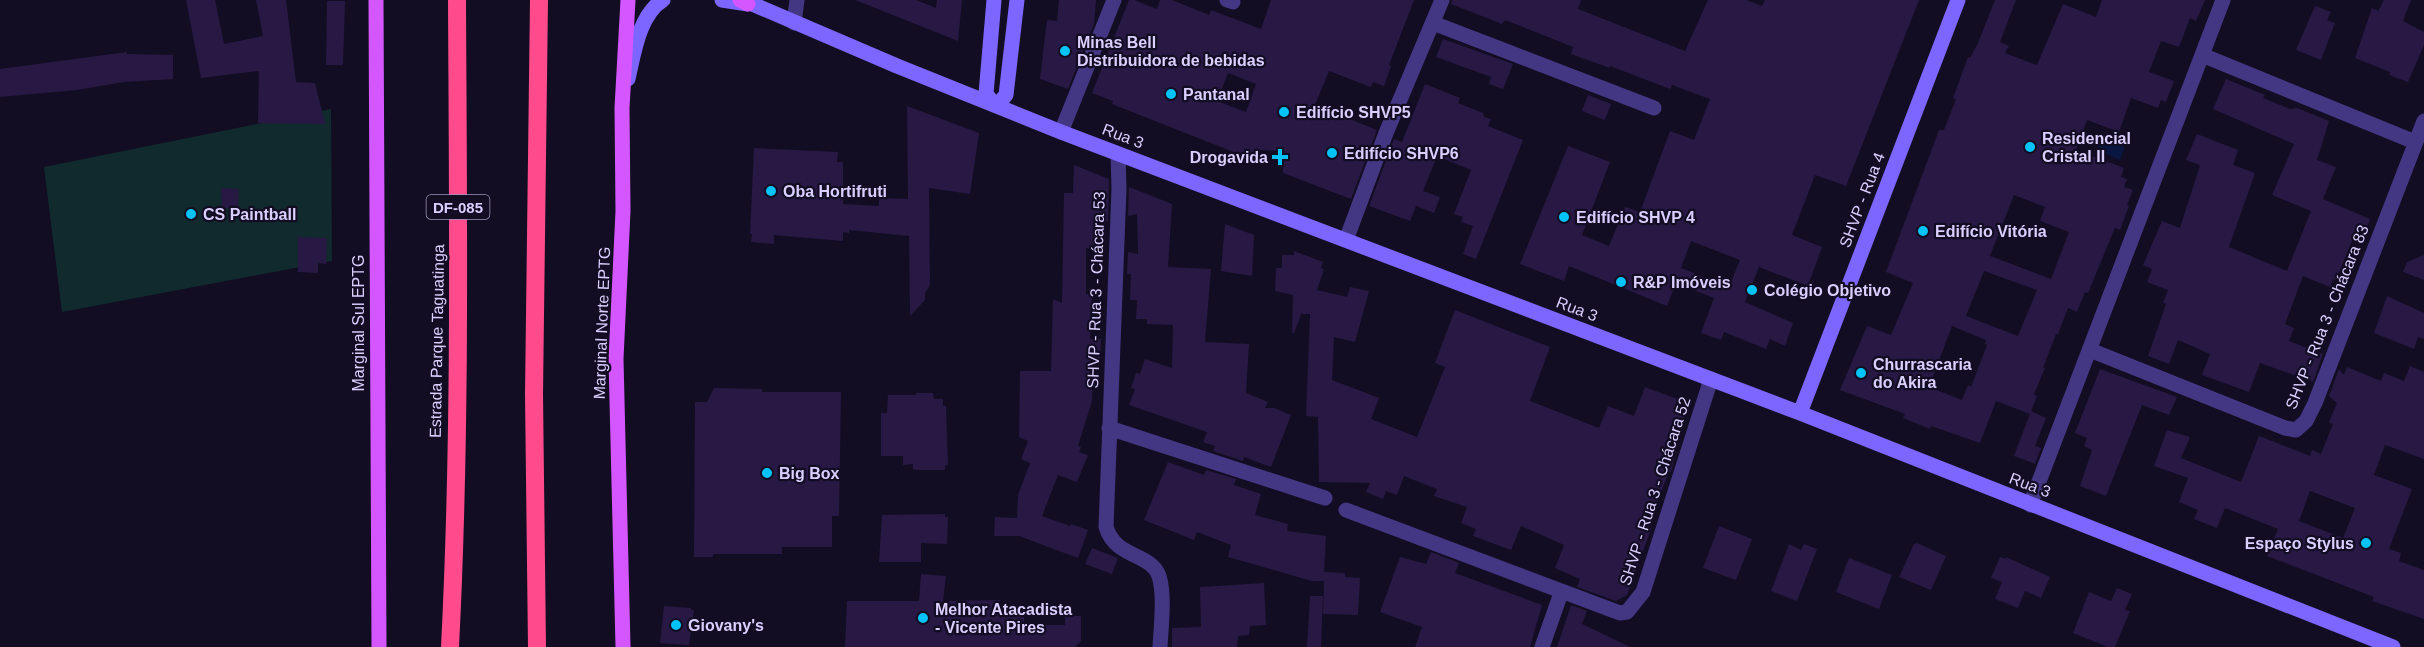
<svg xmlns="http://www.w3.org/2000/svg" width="2424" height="647" font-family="Arial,sans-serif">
<rect width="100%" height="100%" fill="#130d23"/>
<path fill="#102a2d" d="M331 109 332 261 62 312 44 167Z"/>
<path fill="#081641" d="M2104 136 2110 137 2112 142 2125 147 2120 160 2097 150Z"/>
<path fill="#271944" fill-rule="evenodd" d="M186 0H215L224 44 263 36 256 0H286L296 82 315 83 325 124 258 123 259 71 201 78Z
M855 0H916L936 8 937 0H962L958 41Z
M1059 0H1096L1094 24 1068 89 1040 79 1047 20 1057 21Z
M1129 0H1134L1157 9 1160 0H1172L1209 15 1211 10 1261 29 1271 0H1414L1389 65 1391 66 1384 86 1373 82 1371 87 1329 71 1315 105 1377 130 1351 199 1283 173V151L1260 150 1259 162 1112 104 1113 101 1092 93ZM1228 73 1256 84 1246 112 1217 101Z
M1452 0H1581L1578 9 1685 51 1708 0H1746L1762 6 1765 0H1919L1846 186 1815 175 1792 235 1822 247 1808 286 1759 267 1745 302 1793 323 1785 346 1770 339 1766 349 1724 332 1721 340 1701 333 1714 298 1676 283 1667 306 1569 266 1564 281 1520 264 1568 146 1610 162 1582 235 1609 246 1625 207 1640 212 1670 131 1694 140 1710 99 1672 85 1670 89 1610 66V68L1571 54 1573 47 1505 20 1502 24 1451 4ZM1691 241 1740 260 1729 287 1681 268Z
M1995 0H2016L2000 42 2009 46 2005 53 2037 65 2063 4 2096 17 2102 0H2205L2196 21 2190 18 2179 47 2161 41 2149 72 2174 81 2166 102 2161 100 2158 108 2131 98 2119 132 2087 120 2076 150 2124 168 2121 177 2127 179 2124 187 2133 190 2127 205 2129 206 2120 230 2115 228 2114 230 2088 293 2085 292 2077 312 2068 308 2058 334H2056L2043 368H2045L2034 394 2037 396 2030 414 1996 401 1980 443 1931 426 1930 429 1903 418 1905 414 1840 390 1867 326 1891 335 1913 283 1886 272 1939 130H1944L1956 99 1953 98 1968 57 1970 58 1978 43ZM2014 195 2045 207 2040 221 2069 232 2051 279 1990 256ZM1984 271 2037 290 2018 336 1966 316ZM1952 326 1986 340 1985 344 1987 345 1971 387 1968 385 1962 400 1929 387Z
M2384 0H2411L2403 21 2424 32V45L2408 82 2389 75 2390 72 2355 58 2372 8 2378 11Z
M327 1H345L343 65H326Z
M2315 6 2331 12 2327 20 2335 23 2321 60 2296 50Z
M1443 39 1513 64 1503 89 1489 84 1491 77 1436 57Z
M127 52V54L173 55V79L124 82 77 90 0 97V69Z
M2226 79 2265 95 2263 98 2290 109 2297 108 2329 121 2317 160 2336 167 2323 199 2370 219 2365 233 2357 229 2336 280 2333 279 2330 287 2303 276 2285 324 2294 328 2289 341 2323 354 2313 382 2260 363 2249 392 2202 375 2210 354 2178 340 2169 364 2148 356 2166 304 2163 303 2168 290 2147 282 2152 269 2143 265 2162 221 2180 228 2200 165 2186 160 2197 134 2238 150 2233 165 2255 173 2229 247 2287 271 2311 211 2272 195 2294 144 2213 109Z
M1425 84 1460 98 1458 103 1483 113 1484 117 1491 119 1488 126 1523 140 1476 259 1463 254 1473 226 1461 222 1463 217 1454 214 1471 170 1437 156 1423 191 1440 197 1434 213 1416 206 1410 221 1369 206 1394 139 1402 142Z
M1588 95 1611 104 1605 120 1582 111Z
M907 106 979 133 970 194 929 188 930 285 925 293V300L910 316 909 236 849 230V233L843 232V241L774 235V244L751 242 752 234H750L754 148 838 152 837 162H843V204L879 206V198L908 199Z
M1074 165 1109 179 1108 221 1105 222V249L1086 248V294H1092L1090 339H1101L1100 363H1093L1092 401 1078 446 1081 447 1079 452 1088 455 1077 482 1058 475 1042 516 1070 526 1071 524 1088 530 1078 558 1019 536H994L995 517 1017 518 1018 495 1030 463 1021 459 1028 441 1019 437 1020 371H1051L1053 299 1062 303 1064 193H1073Z
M1129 187 1172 204 1168 267 1211 269 1205 342 1249 344 1246 393 1268 402 1265 408H1274L1291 415 1271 467 1244 457 1243 461 1213 451 1215 446 1203 442 1207 432 1129 405 1135 389 1131 388 1136 373 1140 374 1145 359 1172 368 1173 325 1147 324V319H1136L1137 300H1130L1131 274H1127L1128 252 1138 254 1137 214 1128 216Z
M221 188 239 189 238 208H222Z
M1225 224 1254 235 1252 276 1221 271Z
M298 237 327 238 326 264 318 263V273L298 272Z
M1294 251 1323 262 1321 268 1324 269 1317 290 1347 297 1350 287 1369 291 1355 342 1334 337 1332 380 1379 398 1371 419 1417 437 1445 367 1435 363 1455 310 1550 347 1530 401 1599 428 1608 406 1634 416 1645 387 1688 403 1671 472H1669L1655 508 1649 528 1651 529 1627 595 1616 601 1577 587 1580 579 1555 568 1564 545 1521 526 1511 550 1473 536 1476 529 1461 523 1467 507 1434 496 1437 489 1404 476 1397 495 1386 491 1383 499 1366 492 1370 483 1319 482 1318 417 1306 416 1310 314H1302V312L1294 333H1292L1293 295 1275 291 1276 268H1282V255H1294Z
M2424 255V280L2403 272 2407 262Z
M2387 296 2424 313V339L2418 337 2414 349 2374 333Z
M2410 366 2424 372V459L2385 445 2374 475 2412 489 2389 549 2401 553 2399 561 2424 570V619L2372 601 2374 597 2267 556 2278 529 2225 508 2217 528 2194 519 2198 510 2179 502 2188 478 2154 466 2167 430 2190 437 2181 458 2241 482 2259 436 2310 456 2312 450 2321 454 2333 424 2329 422 2337 403 2329 396 2339 369 2344 375 2347 367 2381 381 2384 373 2404 381ZM2310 491 2355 508 2343 538 2299 521Z
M2100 369 2177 397 2169 415 2142 405 2106 496 2080 486 2092 450 2084 446 2087 438 2075 433Z
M714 388 762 389V392H841L839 516H832V547H782V554H713V557H694L695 402H707Z
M916 393H933L934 399H943V406H946L948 465H945V470H916L913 469V464L903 465V456H881V413H887L888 395H916Z
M2031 411 2046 418 2035 446 2041 448 2035 464 2014 456Z
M1168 462 1204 475 1206 470 1236 479 1234 485 1261 494 1255 515 1288 524 1287 531 1326 536 1324 572 1345 573V577L1360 578 1358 615 1323 614 1324 581H1312L1228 557 1231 545 1197 532 1194 540 1144 520Z
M945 514V517H948L947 544 921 543V562H879L882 515Z
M1719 526 1752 539 1736 580 1703 568Z
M1917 543 1946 556 1931 590 1899 577 1914 544Z
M1789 544 1801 550 1804 544 1817 549 1797 601 1771 591Z
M1092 548 1118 558 1112 574 1085 564Z
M1431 552 1459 563 1455 573 1542 605 1530 647H1415L1422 627 1380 612 1400 557 1426 564Z
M2000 557 2006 559V557L2050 577 2041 598 2025 591 2018 608 1995 599 2002 582 1991 578Z
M1849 558 1892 575 1879 609 1836 592Z
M921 574 946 576 943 601 1000 600V616H1024V625H1065V616H1081V641L1075 647H845L847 601H919Z
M1264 583 1266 625 1250 626 1249 635 1238 636 1237 647H1172V628L1201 627 1200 587Z
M2117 588 2132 594 2125 610 2130 611 2115 647H2108L2073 633 2089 592 2111 601Z
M1310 596H1323L1321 647H1307Z
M1571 605 1587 611 1582 624 1630 647H1557Z
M664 606 691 608V610H694L689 645 660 643Z"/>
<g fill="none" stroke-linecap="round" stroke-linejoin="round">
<path stroke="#433783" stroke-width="15" d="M1227 0 1233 2
M794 23 797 0
M1433 23 1654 108
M2202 55 2415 142
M1061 132 1114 0
M1118 154 1119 189 1106 527C1116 559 1150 552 1159 576 1165 594 1161 628 1160 647
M1346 240 1386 133 1442 0
M2090 350 2285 428 2296 430 2306 421 2315 403 2424 121
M1109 428 1325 498
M2030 505 2223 0
M1346 510 1620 613 1627 612 1643 592 1711 379
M1542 647 1561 593"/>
<path stroke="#7c66ff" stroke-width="15" d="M722 0 748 4
M743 0 897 66 1061 132 1800 413 2393 647
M994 0 986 94 996 106 1006 95 1017 0
M628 79C634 53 639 15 663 0
M1800 413 1958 0"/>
<path stroke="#d456ff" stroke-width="15" d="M376 0 379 647
M740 0 748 4
M623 647 616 359 623 211 622 108 628 0"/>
<path stroke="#ff4a8b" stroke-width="18" d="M450 647C461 432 458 216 457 0
M537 647 534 394 539 0"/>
</g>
<g fill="#00c3fa" stroke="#130d23" stroke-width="2">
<circle cx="1065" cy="51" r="6"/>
<circle cx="1171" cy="94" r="6"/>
<circle cx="1284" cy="112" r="6"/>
<circle cx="2030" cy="147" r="6"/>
<circle cx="1332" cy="153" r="6"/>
<path d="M1277 148h6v6h6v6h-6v6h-6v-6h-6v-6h6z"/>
<circle cx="771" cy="191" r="6"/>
<circle cx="191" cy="214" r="6"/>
<circle cx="1564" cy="217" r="6"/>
<circle cx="1923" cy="231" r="6"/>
<circle cx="1621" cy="282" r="6"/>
<circle cx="1752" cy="290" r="6"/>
<circle cx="1861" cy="373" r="6"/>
<circle cx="767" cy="473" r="6"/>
<circle cx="2366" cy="543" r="6"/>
<circle cx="923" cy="618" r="6"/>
<circle cx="676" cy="625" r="6"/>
</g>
<g text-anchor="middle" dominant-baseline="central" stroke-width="4.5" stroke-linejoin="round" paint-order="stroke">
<rect fill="#130d23" stroke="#9e95bd" stroke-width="1.5" x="426.5" y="195" width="63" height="24" rx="4.5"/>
<g font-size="15" font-weight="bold" fill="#dacfff">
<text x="458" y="207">DF-085</text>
</g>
<g font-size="16" font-weight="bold" fill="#dacfff" stroke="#130d23" text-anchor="start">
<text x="1077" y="42">Minas Bell<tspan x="1077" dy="18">Distribuidora de bebidas</tspan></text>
<text x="1183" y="94">Pantanal</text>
<text x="1296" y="112">Edifício SHVP5</text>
<text x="2042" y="138">Residencial<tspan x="2042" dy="18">Cristal II</tspan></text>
<text x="1344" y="153">Edifício SHVP6</text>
<text x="1268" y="157" text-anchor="end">Drogavida</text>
<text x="783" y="191">Oba Hortifruti</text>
<text x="203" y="214">CS Paintball</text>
<text x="1576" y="217">Edifício SHVP 4</text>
<text x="1935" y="231">Edifício Vitória</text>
<text x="1633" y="282">R&amp;P Imóveis</text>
<text x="1764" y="290">Colégio Objetivo</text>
<text x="1873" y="364">Churrascaria<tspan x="1873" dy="18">do Akira</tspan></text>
<text x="779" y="473">Big Box</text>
<text x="2354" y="543" text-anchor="end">Espaço Stylus</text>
<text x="935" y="609">Melhor Atacadista<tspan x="935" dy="18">- Vicente Pires</tspan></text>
<text x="688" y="625">Giovany's</text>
</g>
<g font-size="16" fill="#dacfff" stroke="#130d23">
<text transform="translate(1123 136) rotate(21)">Rua 3</text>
<text transform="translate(1862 200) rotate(-69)">SHVP - Rua 4</text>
<text transform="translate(1096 290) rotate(-88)">SHVP - Rua 3 - Chácara 53</text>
<text transform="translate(1577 309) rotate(21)">Rua 3</text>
<text transform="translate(2327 317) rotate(-68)">SHVP - Rua 3 - Chácara 83</text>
<text transform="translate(358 323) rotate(-90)">Marginal Sul EPTG</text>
<text transform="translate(602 323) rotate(-88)">Marginal Norte EPTG</text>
<text transform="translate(437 341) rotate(-89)">Estrada Parque Taguatinga</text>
<text transform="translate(2030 485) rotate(21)">Rua 3</text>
<text transform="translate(1655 491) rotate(-72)">SHVP - Rua 3 - Chácara 52</text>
</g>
</g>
</svg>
